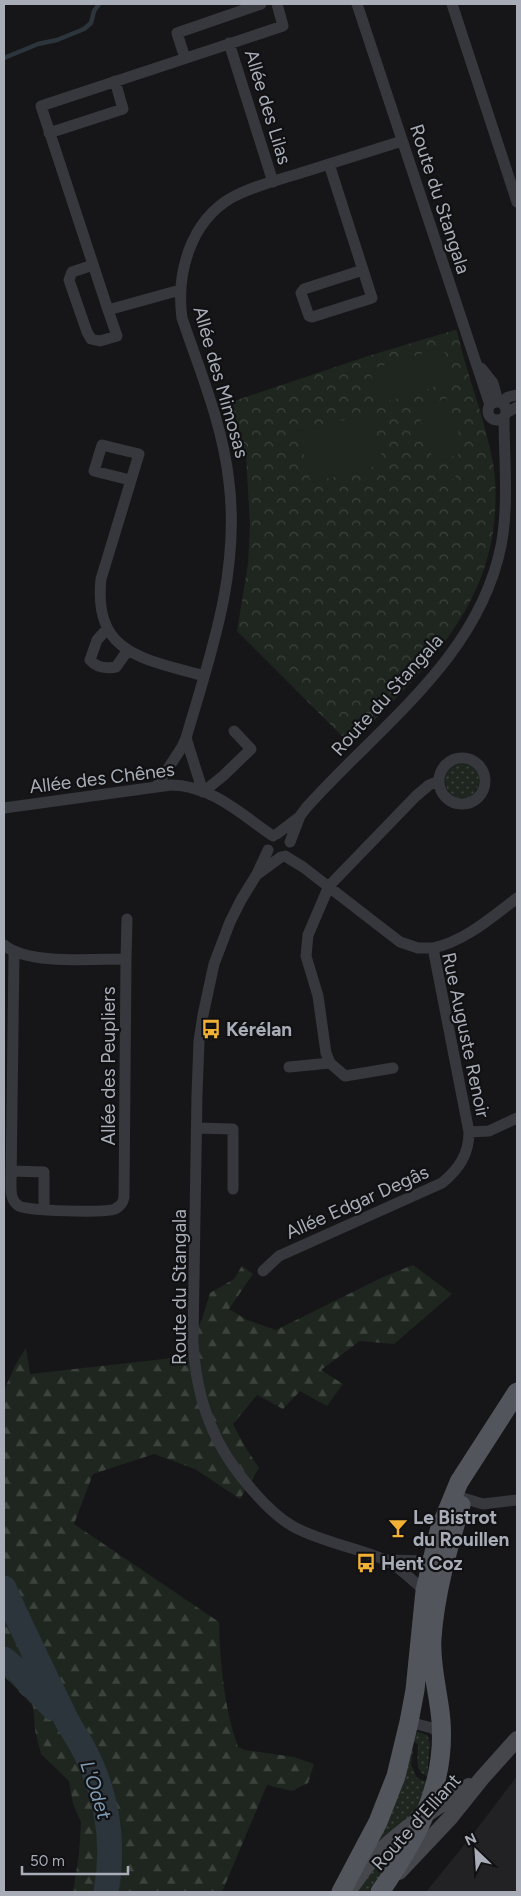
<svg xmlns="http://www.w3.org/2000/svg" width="521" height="1896" font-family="Figtree,sans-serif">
<defs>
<pattern id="grass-dots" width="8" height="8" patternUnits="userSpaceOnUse" patternTransform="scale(1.25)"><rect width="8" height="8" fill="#1e261f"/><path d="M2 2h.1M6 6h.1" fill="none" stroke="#3c433d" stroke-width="1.8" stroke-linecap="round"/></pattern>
<pattern id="forest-firs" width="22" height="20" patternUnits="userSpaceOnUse" patternTransform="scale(1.25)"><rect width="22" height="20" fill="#1e261f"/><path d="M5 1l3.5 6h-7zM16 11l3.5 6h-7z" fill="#3c433d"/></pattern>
<pattern id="park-crowns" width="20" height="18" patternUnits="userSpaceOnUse" patternTransform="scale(1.25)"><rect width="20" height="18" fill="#1e261f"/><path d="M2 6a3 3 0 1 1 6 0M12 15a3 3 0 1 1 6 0" fill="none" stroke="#3c433d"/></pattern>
</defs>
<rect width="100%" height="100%" fill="#161618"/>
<path fill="#222225" d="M517 1776V1892H426L473 1834Z"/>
<path fill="url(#grass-dots)" d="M445 781a17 17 0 1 1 34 0a17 17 0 1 1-34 0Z
M418 1732 427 1735 430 1743 427 1776C414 1771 418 1758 418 1745L415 1742 411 1741 413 1733Z
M409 1750 413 1751 411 1764 417 1778 427 1782 419 1813 368 1855Z
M405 1838 391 1865 368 1892H353L370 1868Z"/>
<path fill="url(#forest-firs)" d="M413 1265 452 1294 394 1344 360 1341 321 1370 343 1384 327 1406 300 1391 283 1409 257 1395 233 1424 244 1445 259 1468 240 1499 195 1469 154 1454 93 1474 74 1524 219 1622C220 1663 224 1708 238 1747L245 1750 294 1757 314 1764 308 1783 292 1791 267 1785 222 1892H73L79 1855 81 1822 73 1804 69 1781 41 1754 35 1730 33 1706 4 1676V1390L17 1362 26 1348 30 1374 173 1358 199 1352 198 1327 202 1319 210 1293 234 1279 242 1266 253 1274 229 1309 247 1320 276 1330 383 1277Z"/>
<path fill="url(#park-crowns)" d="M455 330 457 331C467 376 485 418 493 463 496 480 496 496 495 513 489 611 420 674 355 740L349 743 237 631 248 564 250 525 246 455 231 402 368 356Z"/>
<path fill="#1e261f" d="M443 347 453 381 382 403 369 370Z
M447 398 465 452 434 463 417 409Z
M371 413 384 464 311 483 298 432Z
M453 467 456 478 439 484 435 473Z"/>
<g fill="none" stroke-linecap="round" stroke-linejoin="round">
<path stroke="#2c353c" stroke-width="4.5" d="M4 58 38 44 57 40 84 29 91 23 94 11 99 4"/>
<path stroke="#2c353c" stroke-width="25" d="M4 1588C23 1632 45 1675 66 1719 71 1729 78 1738 83 1748 107 1793 115 1842 106 1892
M4 1659 16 1669 53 1708"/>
<path stroke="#37383d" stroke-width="11" d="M357 4 490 405
M452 4 517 202
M229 43 273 182
M185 58 177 33 261 4
M49 133 123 109 115 81
M329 164 372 298 312 317 309 316 302 296 301 293 304 289 363 270
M93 265 72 272 69 280 87 332 91 339 100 341 117 336 108 310
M180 290 108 310 41 106 283 26 277 4
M481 368 493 383 498 402
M488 411a9 9 0 1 1 18 0a9 9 0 1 1-18 0Z
M501 403 508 397 517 395
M506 413 517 407
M130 480 94 471 102 445 139 454 101 579C93 655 145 659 204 676
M107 629 97 640 90 660C97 668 106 669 116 667L128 650
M186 738 203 792
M439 781a23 23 0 1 1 46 0a23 23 0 1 1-46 0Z
M156 787 182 747 186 738C211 653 240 572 229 482 223 426 200 371 182 318 176 274 190 222 231 198 255 185 282 179 307 171 339 161 370 151 402 141
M203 792 223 776 251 749 234 731
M4 808 171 785C211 785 242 815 273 836
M277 834 299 817
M290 842 300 816 306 808C378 727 478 659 501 546 509 505 504 459 504 417
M268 850 257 874 241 900 230 922 214 964 203 1015 199 1041 197 1094 193 1341C196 1401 214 1448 254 1492 266 1506 278 1518 294 1527 322 1542 354 1547 383 1559 400 1566 411 1580 425 1591
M259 873 281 857
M4 945C27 965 95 959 126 959L124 1197C123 1203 121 1206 115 1209 106 1213 26 1211 19 1206 11 1201 11 1193 11 1185L14 952
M433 948C465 941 492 917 517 898
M126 959 127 919
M330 1063 345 1076 393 1068
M289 1067 330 1063 326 1053 318 996 306 956 308 935 329 886 416 796 429 785 439 781
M197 1128 233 1129V1189
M469 1132 489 1131 517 1118
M12 1171 44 1172V1209
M263 1271 279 1256 442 1183C459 1169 469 1154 469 1132L433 948H418L400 942 303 867 285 856
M456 1496 483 1504 517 1500
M385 1560 431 1561 436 1563
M409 1722 432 1728 442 1736"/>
<path stroke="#45474d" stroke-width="16" d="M399 1872 450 1818 482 1778 517 1739
M349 1890C356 1881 363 1870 370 1862 398 1830 435 1809 469 1786"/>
<path stroke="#53555c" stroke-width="19" d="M341 1892 378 1822 396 1776 409 1722 415 1690 425 1591 439 1531 459 1482 517 1392
M380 1892C416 1840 446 1787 441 1721 439 1694 430 1666 432 1638 435 1594 448 1548 461 1505"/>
</g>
<defs>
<symbol id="bus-bare" viewBox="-9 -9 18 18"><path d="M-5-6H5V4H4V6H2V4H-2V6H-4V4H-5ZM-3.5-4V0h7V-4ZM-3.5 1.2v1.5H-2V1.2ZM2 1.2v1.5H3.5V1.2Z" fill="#f2b134" stroke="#111113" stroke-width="2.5" paint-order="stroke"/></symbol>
<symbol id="bar-bare" viewBox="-9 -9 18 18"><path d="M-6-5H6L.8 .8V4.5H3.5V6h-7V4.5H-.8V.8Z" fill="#f2b134" stroke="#111113" stroke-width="2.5" paint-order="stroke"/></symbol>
</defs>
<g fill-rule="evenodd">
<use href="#bus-bare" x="197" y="1015" width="28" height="28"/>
<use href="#bar-bare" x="384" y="1514" width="28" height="28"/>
<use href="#bus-bare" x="352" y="1549" width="28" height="28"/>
</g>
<g text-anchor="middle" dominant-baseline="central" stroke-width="4.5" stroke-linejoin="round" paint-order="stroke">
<g font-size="19" fill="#a8adb8" stroke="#111113">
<text transform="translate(268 107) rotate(73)">Allée des Lilas</text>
<text transform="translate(440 199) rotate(72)">Route du Stangala</text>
<text transform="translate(221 382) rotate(74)">Allée des Mimosas</text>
<text transform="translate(387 695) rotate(-48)">Route du Stangala</text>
<text transform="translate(102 778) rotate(-7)">Allée des Chênes</text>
<text transform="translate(466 1035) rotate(78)">Rue Auguste Renoir</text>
<text transform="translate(108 1066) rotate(-90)">Allée des Peupliers</text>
<text transform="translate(357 1202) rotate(-24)">Allée Edgar Degâs</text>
<text transform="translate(179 1287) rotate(-90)">Route du Stangala</text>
<text transform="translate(416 1822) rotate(-48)">Route d'Elliant</text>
</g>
<g font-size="19" font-weight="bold" fill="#a8adb8" stroke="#111113" text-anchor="start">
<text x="226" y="1029">Kérélan</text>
<text x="413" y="1517">Le Bistrot<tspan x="413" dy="22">du Rouillen</tspan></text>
<text x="381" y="1563">Hent Coz</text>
</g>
<g font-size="20" font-style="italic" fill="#7f9bb3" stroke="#111113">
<text transform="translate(96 1790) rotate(72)">L'Odet</text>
</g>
</g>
<rect width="521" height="1896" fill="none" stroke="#a8adb8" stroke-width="10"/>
<g transform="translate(476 1851) rotate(335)" stroke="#111113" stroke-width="4" paint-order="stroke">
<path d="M0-4L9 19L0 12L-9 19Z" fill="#a8adb8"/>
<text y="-8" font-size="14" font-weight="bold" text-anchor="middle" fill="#a8adb8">N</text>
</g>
<path d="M22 1866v8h106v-8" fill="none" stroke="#a8adb8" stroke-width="2.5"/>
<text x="30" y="1866" font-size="15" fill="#a8adb8" stroke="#111113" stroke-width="4" paint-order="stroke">50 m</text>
</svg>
